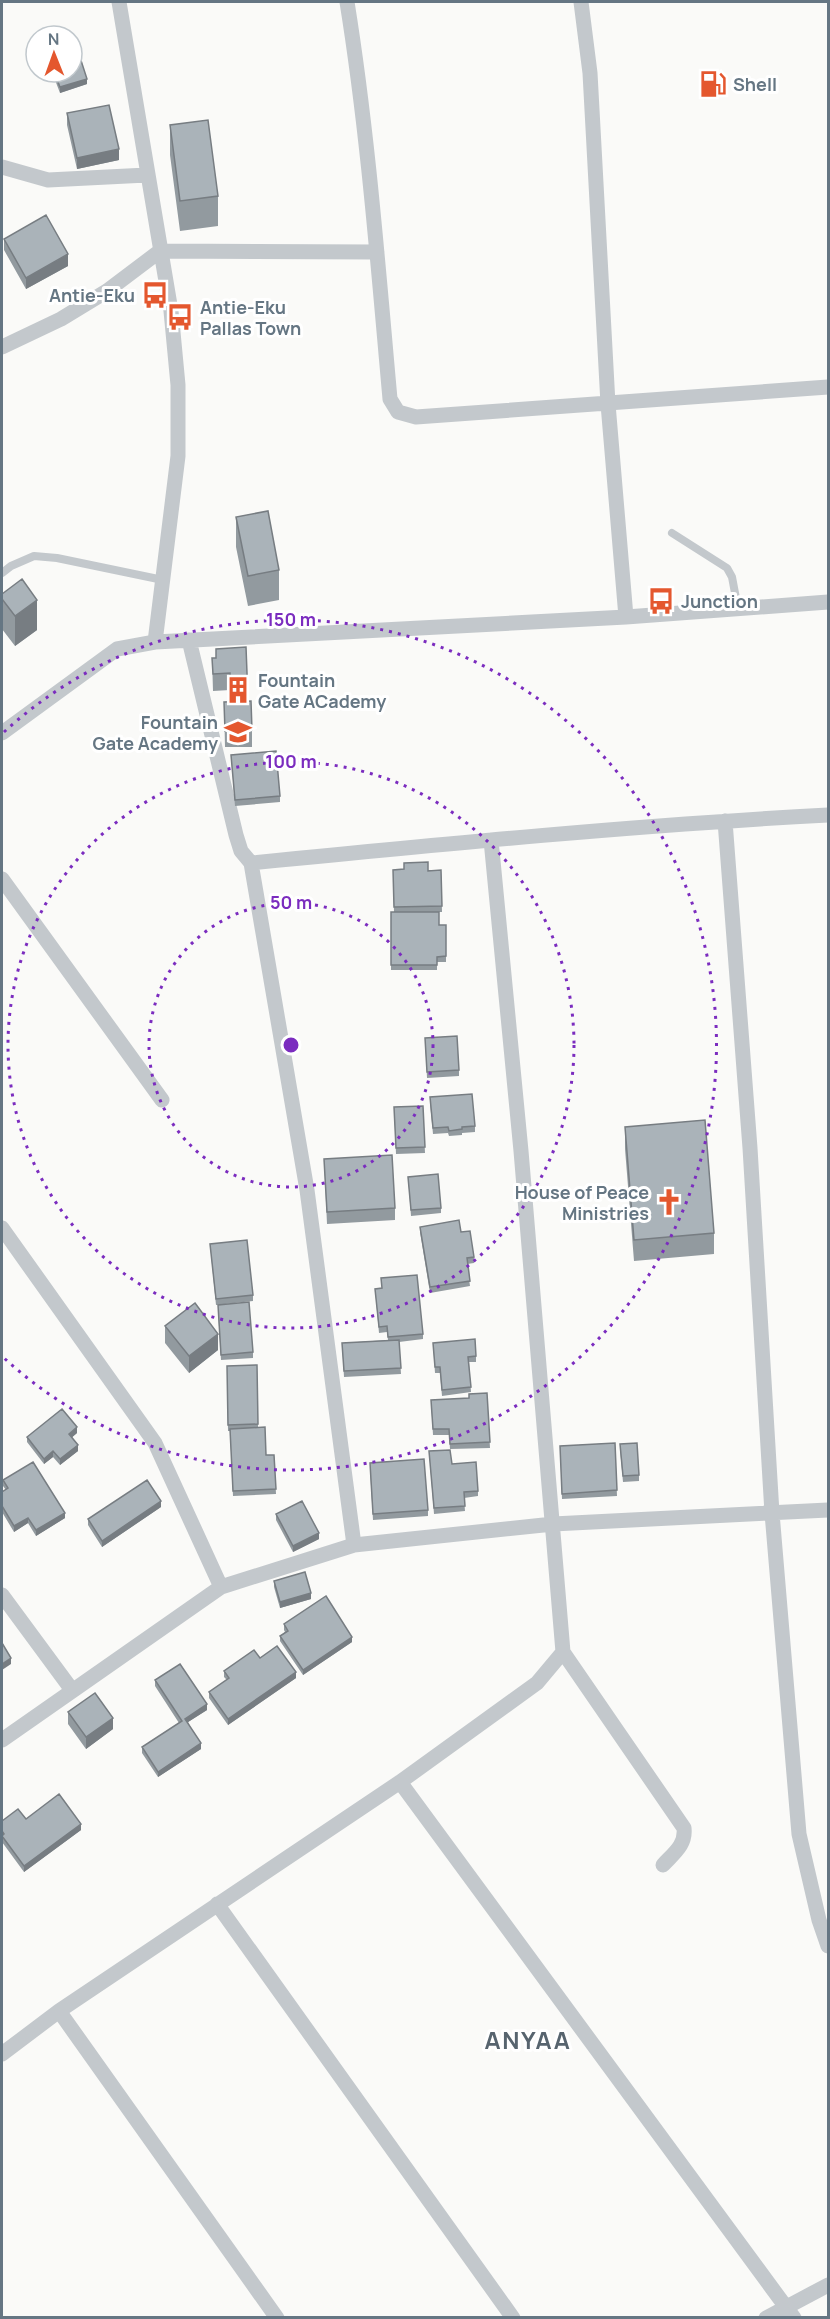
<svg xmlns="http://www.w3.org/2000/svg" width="830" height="2319" font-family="Manrope,sans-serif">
<rect width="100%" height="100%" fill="#fafaf8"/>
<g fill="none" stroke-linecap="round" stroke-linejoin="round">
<path stroke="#c3c8cc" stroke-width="8" d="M672 533 727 568 732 577 738 609
M2 573 11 566 34 556 57 558 163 580"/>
<path stroke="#c3c8cc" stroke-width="15" d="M119 2 171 311 178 385V456L155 642
M347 2C368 133 378 266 390 399L398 412 416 417 828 387
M581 2 590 73 608 404 626 617
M2 167 48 180 147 175
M2 347 61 319 107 291 160 251 377 252
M189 640 236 835 241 851 251 863 307 1190 354 1545
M2 733 117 649 155 642 626 617 828 602
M725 821 750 1148 772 1513 799 1834 819 1920 828 1946
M491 840 521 1151 563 1652 684 1828C686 1845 674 1853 663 1865
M251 863C444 844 636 825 828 815
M2 879 162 1100
M2 1228 155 1443 221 1587
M2 1595 72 1690
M2 1740 221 1587 354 1545 553 1524 828 1510
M400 1782 794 2318
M217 1904 513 2318
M59 2011 277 2318
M2 2054 59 2011 400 1782 537 1683 563 1652
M766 2318 828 2285"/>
</g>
<path fill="#929a9f" d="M52 72H72L87 84 60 93Z
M67 113 119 160 77 169 67 125Z
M170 125 218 196V226L180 231 170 155Z
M4 239 68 266 26 289 4 250Z
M236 517 279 570V600L248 606 236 547Z
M2 594 37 630 15 646 2 629Z
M246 647 248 701 252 730V747H225L224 702H230V690L213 691 212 658H216Z
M231 755 280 796V802L235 806Z
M393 870H441L442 912H418L439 925H446V962H437V970H391V912H394Z
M425 1038 459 1070V1076L427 1078Z
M430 1103 475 1126V1132L462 1133V1135L449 1136 448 1133 433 1134Z
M423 1106 425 1153 396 1154 394 1107Z
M625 1127 714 1233V1254L634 1261 625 1149Z
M324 1159 395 1208V1220L327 1224Z
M408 1177 441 1208V1213L411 1216Z
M420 1227 461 1232 474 1257V1263L467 1264 470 1286 430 1293 420 1232Z
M210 1244 253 1295V1301L216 1305Z
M381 1278 423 1334V1339L399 1342 401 1374 344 1377 342 1343 388 1340 387 1332 379 1333 375 1289 382 1288Z
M218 1310 253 1352V1358L221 1360Z
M165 1326 218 1350 189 1373 165 1343Z
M433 1343 476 1356V1362H469L471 1392 442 1396 440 1373H435Z
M257 1365 258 1427 266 1455H274L276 1494 233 1496 230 1431H228L227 1366Z
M487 1393 490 1448 450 1449 449 1435H433L431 1400 469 1398Z
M77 1433 72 1437 78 1451 60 1465 53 1457 44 1464 27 1442V1437Z
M615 1443 617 1496 562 1499 560 1446Z
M620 1449 639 1475V1481L623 1482Z
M429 1451 452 1464 478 1491V1496L464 1498 465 1511 434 1514Z
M370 1469 428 1510V1516L373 1520Z
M3 1480 65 1518 36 1536 28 1523 14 1532 2 1512V1492L6 1490 3 1486Z
M161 1507 102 1547 88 1525V1519Z
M276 1514 319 1539 293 1552 276 1520Z
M274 1581 311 1599 280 1608 274 1587Z
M284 1624 352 1642 303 1675 280 1641V1636L285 1632 284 1630Z
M260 1658 296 1678 228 1725 209 1698V1692L227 1680 224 1677V1671Z
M155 1680 207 1710 188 1722 201 1749 158 1777 142 1753V1747L179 1723 155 1686Z
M68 1712 113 1729 86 1749 68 1724Z
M2 1821 81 1830 24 1872 2 1842Z"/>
<path fill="#777d82" d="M87 79V84L60 93V87Z
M119 149V160L77 169V158Z
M68 254V266L26 289V278Z
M37 600V630L15 646V616Z
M218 1334V1350L189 1373V1356Z
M77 1427V1433L69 1440V1434Z
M78 1445V1451L60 1465V1459Z
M53 1451V1457L44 1464V1459Z
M161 1501V1507L102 1547V1541Z
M65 1513V1518L36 1536V1530Z
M28 1518V1523L14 1532V1526Z
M319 1533V1539L293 1552V1546Z
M311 1593V1599L280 1608V1602Z
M352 1637V1642L303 1675V1670Z
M11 1658V1664L2 1670V1664Z
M296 1672V1678L228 1725V1719Z
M207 1704V1710L185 1724V1719Z
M113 1718V1729L86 1749V1737Z
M201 1743V1749L158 1777V1772Z
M81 1824V1830L24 1872V1866Z"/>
<path fill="#aab3b9" stroke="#777d82" stroke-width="1.5" d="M77 48 87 79 60 87 54 72H72V50Z
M109 105 119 149 77 158 67 113Z
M208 120 218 196 180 201 170 125Z
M46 215 68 254 26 278 4 239Z
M268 511 279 570 248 576 236 517Z
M22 579 37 600 15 616 2 599V594Z
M246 647 248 699 231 700 230 673 213 674 212 658H216V649Z
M251 701 252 730 225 731 224 702Z
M276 751 280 796 235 800 231 755Z
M428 862V871L441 870 442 906 394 907 393 870 404 869V863Z
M391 912H439V925H446V956L437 957V965H391Z
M457 1036 459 1070 427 1072 425 1038Z
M472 1094 475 1126 462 1127V1129L449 1131 448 1127 433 1128 430 1097Z
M423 1106 425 1147 396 1148 394 1107Z
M705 1120 714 1233 634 1240 625 1127Z
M392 1155 395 1208 327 1212 324 1159Z
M438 1174 441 1208 411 1210 408 1177Z
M459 1220 461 1232 470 1231 474 1257 467 1258 470 1281 430 1287 420 1227Z
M247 1240 253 1295 216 1299 210 1244Z
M417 1275 423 1334 388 1337 387 1326 379 1327 375 1289 382 1288 381 1278Z
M249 1302 253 1352 221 1355 218 1305Z
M195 1303 218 1334 189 1356 165 1326Z
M475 1339 476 1356 468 1357 471 1387 442 1390 440 1367H435L433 1343Z
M399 1340 401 1368 344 1371 342 1343Z
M257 1365 258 1424 228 1425 227 1366Z
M487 1393 490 1442 450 1444 449 1429H433L431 1400 469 1398V1394Z
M62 1409 77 1427 69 1434 78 1445 60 1459 53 1451 44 1459 27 1437Z
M265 1427 266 1455H274L276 1489 233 1491 230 1429Z
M615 1443 617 1490 562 1494 560 1446Z
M637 1443 639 1475 623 1476 620 1444Z
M450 1450 452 1464 476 1462 478 1491 464 1492 465 1506 434 1508 429 1451Z
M424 1459 428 1510 373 1514 370 1463Z
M33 1462 65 1513 36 1530 28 1518 14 1526 2 1506V1492L8 1488 3 1480Z
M147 1480 161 1501 102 1541 88 1519Z
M302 1501 319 1533 293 1546 276 1514Z
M305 1572 311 1593 280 1602 274 1581Z
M326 1596 352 1637 303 1670 280 1636 288 1631 284 1624Z
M2 1643 11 1658 2 1664Z
M277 1646 296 1672 228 1719 209 1692 229 1678 224 1671 254 1650 260 1658Z
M180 1664 207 1704 185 1719 201 1743 158 1772 142 1747 182 1721 155 1680Z
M95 1693 113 1718 86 1737 68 1712Z
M59 1794 81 1824 24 1866 2 1836 4 1834 2 1831V1821L18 1809 26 1819Z"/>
<g fill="none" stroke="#7b2cbf" stroke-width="3" stroke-dasharray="3 6">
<circle cx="291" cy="1045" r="142"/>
<circle cx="291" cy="1045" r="283"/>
<path d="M4 732A425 425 0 1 1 4 1358"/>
</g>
<defs>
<symbol id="fuel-bare" viewBox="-9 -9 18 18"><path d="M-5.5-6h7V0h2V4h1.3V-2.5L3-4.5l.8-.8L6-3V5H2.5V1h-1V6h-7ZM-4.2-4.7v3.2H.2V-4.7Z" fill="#e4572e" stroke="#fff" stroke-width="2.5" paint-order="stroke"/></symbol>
<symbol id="bus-bare" viewBox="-9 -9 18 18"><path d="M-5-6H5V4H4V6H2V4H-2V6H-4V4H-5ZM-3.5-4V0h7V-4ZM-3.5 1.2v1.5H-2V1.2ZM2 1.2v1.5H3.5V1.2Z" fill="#e4572e" stroke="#fff" stroke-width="2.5" paint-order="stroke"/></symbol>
<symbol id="building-bare" viewBox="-9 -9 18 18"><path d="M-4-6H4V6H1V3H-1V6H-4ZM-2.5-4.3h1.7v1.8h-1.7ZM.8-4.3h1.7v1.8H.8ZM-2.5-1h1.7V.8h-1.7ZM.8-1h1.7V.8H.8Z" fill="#e4572e" stroke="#fff" stroke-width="2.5" paint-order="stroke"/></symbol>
<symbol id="school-bare" viewBox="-9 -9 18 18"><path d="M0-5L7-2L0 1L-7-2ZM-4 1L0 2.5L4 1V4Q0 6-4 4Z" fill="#e4572e" stroke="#fff" stroke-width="2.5" paint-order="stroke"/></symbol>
<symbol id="church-bare" viewBox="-9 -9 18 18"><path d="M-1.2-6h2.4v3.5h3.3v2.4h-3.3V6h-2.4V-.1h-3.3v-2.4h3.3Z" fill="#e4572e" stroke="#fff" stroke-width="2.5" paint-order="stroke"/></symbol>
</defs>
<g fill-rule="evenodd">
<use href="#fuel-bare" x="694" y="65" width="38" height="38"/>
<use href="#bus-bare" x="136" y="276" width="38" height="38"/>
<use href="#bus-bare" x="161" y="298" width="38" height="38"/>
<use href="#bus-bare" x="642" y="582" width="38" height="38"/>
<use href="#building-bare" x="219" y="671" width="38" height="38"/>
<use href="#school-bare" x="219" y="713" width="38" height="38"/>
<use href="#church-bare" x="650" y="1183" width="38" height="38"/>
</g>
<g text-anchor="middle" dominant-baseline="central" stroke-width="6" stroke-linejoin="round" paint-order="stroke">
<g font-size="18" font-weight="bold" fill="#657683" stroke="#fff" text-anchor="start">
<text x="733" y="84">Shell</text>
<text x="135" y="295" text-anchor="end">Antie-Eku</text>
<text x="200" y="307">Antie-Eku<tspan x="200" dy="21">Pallas Town</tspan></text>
<text x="681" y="601">Junction</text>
<text x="258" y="680">Fountain<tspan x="258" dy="21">Gate ACademy</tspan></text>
<text x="218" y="722" text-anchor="end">Fountain<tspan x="218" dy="21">Gate Academy</tspan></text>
<text x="649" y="1192" text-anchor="end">House of Peace<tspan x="649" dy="21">Ministries</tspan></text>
</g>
<g font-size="24" font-weight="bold" letter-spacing="1.5" fill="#57646e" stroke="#fff">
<text x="528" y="2039">ANYAA</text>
</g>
</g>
<circle cx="291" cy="1045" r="9" fill="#7b2cbf" stroke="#fff" stroke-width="3"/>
<g font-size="18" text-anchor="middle" font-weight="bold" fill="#7b2cbf" stroke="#fff" stroke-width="6" stroke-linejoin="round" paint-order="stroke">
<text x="291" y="626">150 m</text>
<text x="291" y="768">100 m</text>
<text x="291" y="909">50 m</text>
</g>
<rect width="830" height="2319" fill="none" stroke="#657683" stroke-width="6"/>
<g transform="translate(54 54) rotate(359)"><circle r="28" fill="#ffffff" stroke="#c1c8cd" stroke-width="1.5"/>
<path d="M0-4.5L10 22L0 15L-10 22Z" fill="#e4572e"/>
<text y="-9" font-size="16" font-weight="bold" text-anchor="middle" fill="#657683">N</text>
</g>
</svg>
